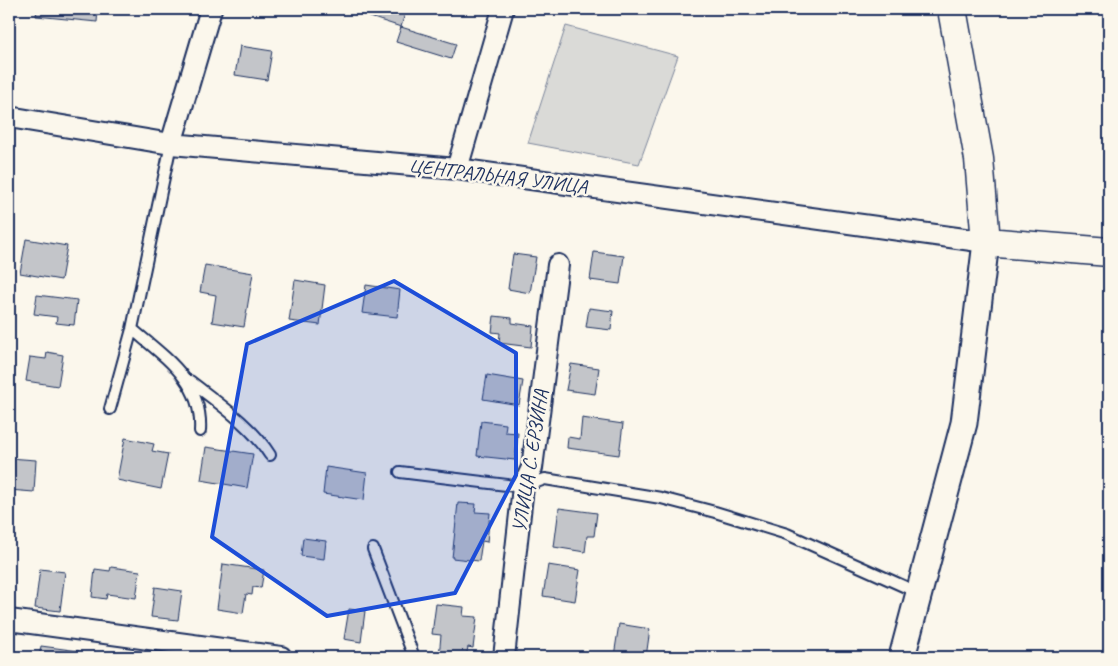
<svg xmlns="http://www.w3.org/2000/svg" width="1118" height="666" font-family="Caveat,sans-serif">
<rect width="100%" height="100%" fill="#fbf7ec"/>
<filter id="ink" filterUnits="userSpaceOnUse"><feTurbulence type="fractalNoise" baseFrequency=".02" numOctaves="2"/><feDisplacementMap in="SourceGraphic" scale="10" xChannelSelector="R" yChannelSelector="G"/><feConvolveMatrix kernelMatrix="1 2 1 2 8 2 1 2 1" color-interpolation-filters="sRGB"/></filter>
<g filter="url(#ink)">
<path fill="#dadad7" stroke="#7a849a" d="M566 26 678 56 639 164 528 143Z"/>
<path fill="#c3c5c9" stroke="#1b2f5e" d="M37 9H98L97 22 36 16Z
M369 9H401L406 10 401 27 367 16Z
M434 9H454L452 14Z
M401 27 456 44 451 59 396 42Z
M240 46 272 51 267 80 235 75Z
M26 239 67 246 61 280 20 273Z
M594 252 624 256 620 284 590 280Z
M513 254 536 257 530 293 508 289Z
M205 265 253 273 244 327 212 322 216 295 200 292Z
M295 280 325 285 320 325 289 321Z
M366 285 400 290 397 317 362 313Z
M37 295 77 300 74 325 56 323 57 317 34 314Z
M589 308 613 311 611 330 586 327Z
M494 316 512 318V323L533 326 531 347 499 343 500 333 492 332Z
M47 352 63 355 58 386 26 381 30 357 46 359Z
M571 364 599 368 595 394 566 390Z
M487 375 523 381 519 405 483 399Z
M582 418 623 424 619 455 567 448 568 437 580 439Z
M481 421 506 424 505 432 518 433 515 460 477 456Z
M125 438 154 444 152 451 168 454 161 489 117 480Z
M206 447 253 454 247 488 201 480Z
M9 458 36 460 34 492 9 490Z
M326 467 367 473 364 500 323 494Z
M458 503 476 504 475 512 490 513 487 542 482 541 479 561 452 558Z
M559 508 597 513 594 536H587L585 552 554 547Z
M303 538 326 541 324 559 301 556Z
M223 564 264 570 261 588 253 587 252 595 246 594 243 613 217 609Z
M548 565 580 570 575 601 543 596Z
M111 567 140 571 136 598 107 594 106 599 92 597 95 569 110 571Z
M40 569 65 572 60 611 35 608Z
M155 587 182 591 178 620 151 617Z
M436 604 464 607 463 616 477 617 473 648 468 647 466 657H439L441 635 432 634Z
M349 609 365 611 361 642 344 639Z
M619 624 650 629 646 657 614 656Z
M41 646 79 651 78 657H39Z"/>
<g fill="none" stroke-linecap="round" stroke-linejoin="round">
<defs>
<path id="service" d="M132 329C166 358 203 382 200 431
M190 381C218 403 251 425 270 455
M110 409 132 329 171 144
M400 472 523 487 545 479 661 498 715 512 787 534 919 593
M373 549 414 657"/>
<path id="minor" d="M9 117 171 144 457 169 986 242
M171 144 211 9
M457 169 503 9
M9 620 281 657
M504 657 523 487 532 468 558 265"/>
<path id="tertiary" d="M902 657 964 423 986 242"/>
<path id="secondary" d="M952 9 979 159 986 242 1109 252"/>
</defs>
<use href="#service" stroke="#1b2f5e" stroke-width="14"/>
<use href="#minor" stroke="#1b2f5e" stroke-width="24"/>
<use href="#tertiary" stroke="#1b2f5e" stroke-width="29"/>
<use href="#secondary" stroke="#1b2f5e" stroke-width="31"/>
<use href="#service" stroke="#fbf7ec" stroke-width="10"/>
<use href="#minor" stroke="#fbf7ec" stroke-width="20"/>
<use href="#tertiary" stroke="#fbf7ec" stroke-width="25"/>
<use href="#secondary" stroke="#fbf7ec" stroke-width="28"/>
</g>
</g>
<path fill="#1d4ed8" fill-opacity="0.2" stroke="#1d4ed8" stroke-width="4" stroke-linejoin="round" d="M394 281 516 353V475L455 593 327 616 212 537 247 344Z"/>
<g text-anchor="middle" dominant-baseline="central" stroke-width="5" stroke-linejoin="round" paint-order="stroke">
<g font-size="20" fill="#1b2f5e" stroke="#fbf7ec">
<text transform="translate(498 176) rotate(7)">ЦЕНТРАЛЬНАЯ УЛИЦА</text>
<text transform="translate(530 461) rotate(-81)">УЛИЦА С. ЕРЗИНА</text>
</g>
</g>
<rect width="1118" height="666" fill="none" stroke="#fbf7ec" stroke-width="30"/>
<rect x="15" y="15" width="1088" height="636" fill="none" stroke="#1b2f5e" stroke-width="2" filter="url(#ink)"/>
</svg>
